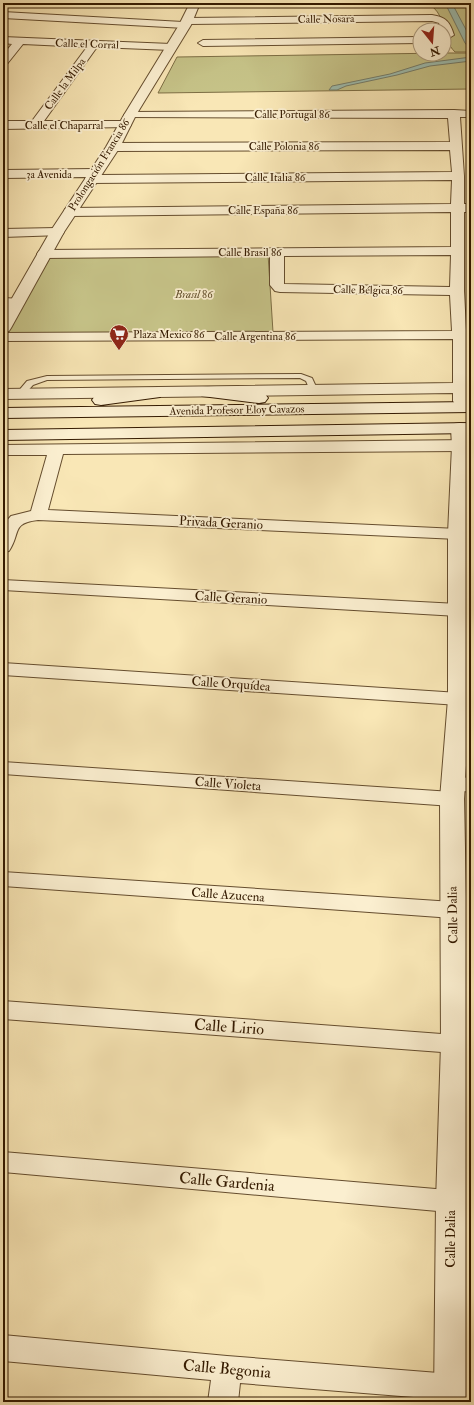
<svg xmlns="http://www.w3.org/2000/svg" width="474" height="1405" font-family="'IM FELL Double Pica',serif">
<rect width="100%" height="100%" fill="#f9e7b6"/>
<filter id="stains"><feTurbulence type="fractalNoise" baseFrequency=".005" numOctaves="4"/><feColorMatrix values="0 0 0 0 .2 0 0 0 0 .09 0 0 0 0 .02 0 0 0 .5 -.17"/></filter>
<radialGradient id="worn" r=".72"><stop offset=".6" stop-color="#630" stop-opacity="0"/><stop offset="1" stop-color="#630" stop-opacity=".3"/></radialGradient>
<path fill="#c6c388" stroke="#7d6e44" d="M429 3H471V52H455C452 49 449 45 448 41 444 29 442 12 430 5Z
M444 53H471V89L158 93 177 57Z
M52 254H268L273 332 7 334Z"/>
<path fill="#9ebfb2" stroke="#747d6b" d="M448 3H456L454 7 471 39V50L465 43 447 7Z
M471 57V61L430 66 397 75 346 86 337 90H329L332 86 337 85 390 74 425 63Z"/>
<g fill="none" stroke-linecap="round" stroke-linejoin="round">
<defs>
<path id="service" d="M301 374 312 378 318 391 317 393H311L306 381 300 378 47 380 33 385 23 396H17L16 394 27 381 47 376Z"/>
<path id="minor" d="M3 12 183 22 184 19 188 18 432 15C446 17 450 22 454 35L444 41V30H442L439 23 432 21 189 24V27L185 28 3 18Z
M3 37 171 44 176 47 171 50 97 47 44 121H125L129 123 131 125 129 127 3 129V121H32L87 47 23 44 7 64 3 65V55L12 44 3 43Z
M420 37V43L203 46 198 43 203 40Z
M454 110 471 111V117H460L464 176V204H471V212H464V291L469 388V401L467 404 461 406 455 404 453 401V393L3 399V389L453 383V339L3 341V333L452 331 450 295 280 292 275 291 270 285V256L44 258 39 257 37 254 39 251 44 250 451 247V212L70 216 65 215 64 212 65 209 70 208 451 204 452 180 91 183 87 182 85 179 86 177 3 178V170L95 169 99 170 101 173 100 175 452 172 450 150 113 151 109 150 107 147 109 144 113 143 450 142 448 118 126 117 124 115 126 113 130 112ZM451 255 450 287 284 284V256Z
M57 228 62 229 64 232 62 235 3 237V229Z
M3 298 23 299 25 302 23 305 3 306Z
M471 440V450L461 451 63 454 48 510 458 529 464 530 467 534 464 538 458 539 38 520C11 523 21 533 9 551L3 552V525L11 516 31 511 47 455H3V445Z
M3 580 458 604 465 606 467 610 465 614 458 616 3 590Z
M3 663 459 693 466 695 469 699 466 703 459 705 3 675Z
M3 762 452 792 460 794 463 799 460 804 452 806 3 774Z
M454 777 471 778V792L447 789 443 784 447 779Z
M3 872 453 902 461 905 464 910 461 915 453 918 3 886Z
M3 1001 455 1035 464 1038 467 1044 464 1050 455 1053 3 1019Z
M3 1152 471 1192V1214L3 1172Z
M3 1335 227 1356 451 1374 462 1378 466 1387 462 1396 451 1400 240 1383 238 1402H208L211 1380 3 1361Z"/>
<path id="tertiary" d="M190 3H200L191 25 136 115 120 147 64 232 11 328 9 331 3 333V314L50 232 106 147 124 115 179 25Z
M460 423 466 424 469 428 470 446 468 534 470 699 464 799 469 1044 466 1202 468 1402H434L436 1202 441 1044 440 799 448 699V534L452 446 451 428 454 424Z"/>
<path id="secondary" d="M208 387 259 393 265 394 268 398 265 402 259 403 202 396 199 392 202 388Z
M154 388 160 389 163 393 160 397 101 405 95 404 92 400 95 396 101 395Z
M471 402V412L3 418V408Z
M471 423V433L3 440V430Z"/>
</defs>
<use href="#service" stroke="#654d2e" stroke-width="2"/>
<use href="#minor" stroke="#654d2e" stroke-width="2"/>
<use href="#tertiary" stroke="#654d2e" stroke-width="2"/>
<use href="#secondary" stroke="#341a00" stroke-width="2"/>
<use href="#service" fill="#fbefd0" fill-rule="evenodd"/>
<use href="#minor" fill="#fbefd0" fill-rule="evenodd"/>
<use href="#tertiary" fill="#fbefd0" fill-rule="evenodd"/>
<use href="#secondary" fill="#fbefd0" fill-rule="evenodd"/>
</g>
<defs>
<symbol id="supermarket-pin" viewBox="-11 -11 22 30"><path d="M0 17L-7.5 6A9.5 9.5 0 1 1 7.5 6Z" fill="#8f2418" stroke="#fbefd0"/><path d="M-6-5.5h2.5l.6 2H6L4.5 2H-2.5L-4.4-4H-6ZM-1.5 3.2a1.3 1.3 0 1 0 .1 0ZM3 3.2a1.3 1.3 0 1 0 .1 0Z" fill="#fff"/></symbol>
</defs>
<g fill-rule="evenodd">
<use href="#supermarket-pin" x="108" y="323" width="22" height="30"/>
</g>
<g text-anchor="middle" dominant-baseline="central" stroke-width="3.5" stroke-linejoin="round" paint-order="stroke">
<g font-size="11" fill="#341a00" stroke="#fbefd0">
<text transform="translate(326 19) rotate(-1)">Calle Nosara</text>
<text transform="translate(87 44) rotate(2)">Calle el Corral</text>
<text transform="translate(65 84) rotate(-54)">Calle la Milpa</text>
<text x="292" y="114">Calle Portugal 86</text>
<text x="64" y="125">Calle el Chaparral</text>
<text x="284" y="146">Calle Polonia 86</text>
<text transform="translate(99 165) rotate(-58)">Prolongación Francia 86</text>
<text x="49" y="174">3a Avenida</text>
<text x="275" y="177">Calle Italia 86</text>
<text x="263" y="210">Calle España 86</text>
<text x="250" y="252">Calle Brasil 86</text>
<text transform="translate(368 290) rotate(1)">Calle Bélgica 86</text>
<text x="255" y="336">Calle Argentina 86</text>
<text transform="translate(237 410) rotate(-1)">Avenida Profesor Eloy Cavazos</text>
</g>
<g font-size="11" font-style="italic" fill="#604d29" stroke="#fbefd0">
<text x="194" y="294">Brasil 86</text>
</g>
<g font-size="11" fill="#341a00" stroke="#fbefd0" text-anchor="start">
<text x="133" y="334">Plaza Mexico 86</text>
</g>
<g font-size="13" fill="#341a00" stroke="#fbefd0">
<text transform="translate(221 523) rotate(3)">Privada Geranio</text>
<text transform="translate(231 598) rotate(3)">Calle Geranio</text>
<text transform="translate(231 684) rotate(4)">Calle Orquídea</text>
<text transform="translate(228 784) rotate(4)">Calle Violeta</text>
<text transform="translate(228 895) rotate(4)">Calle Azucena</text>
<text transform="translate(453 915) rotate(-91)">Calle Dalia</text>
<text transform="translate(451 1239) rotate(-90)">Calle Dalia</text>
</g>
<g font-size="16" fill="#341a00" stroke="#fbefd0">
<text transform="translate(229 1027) rotate(4)">Calle Lirio</text>
<text transform="translate(227 1182) rotate(5)">Calle Gardenia</text>
<text transform="translate(227 1369) rotate(5)">Calle Begonia</text>
</g>
</g>
<rect width="474" height="1405" fill="none" stroke="#f9e7b6" stroke-width="16"/>
<rect x="4" y="4" width="466" height="1397" fill="none" stroke="#341a00" stroke-width="2"/>
<rect x="8" y="8" width="458" height="1389" fill="none" stroke="#341a00"/>
<g transform="translate(432 42) rotate(163)"><circle r="19" fill="#fbefd0" stroke="#ab9a7d"/>
<path d="M0-3L7 15L0 10L-7 15Z" fill="#8f2418"/>
<text y="-6" font-size="11" font-weight="bold" text-anchor="middle" fill="#341a00">N</text>
</g>
<rect width="100%" height="100%" filter="url(#stains)"/>
<rect width="100%" height="100%" fill="url(#worn)"/>
</svg>
